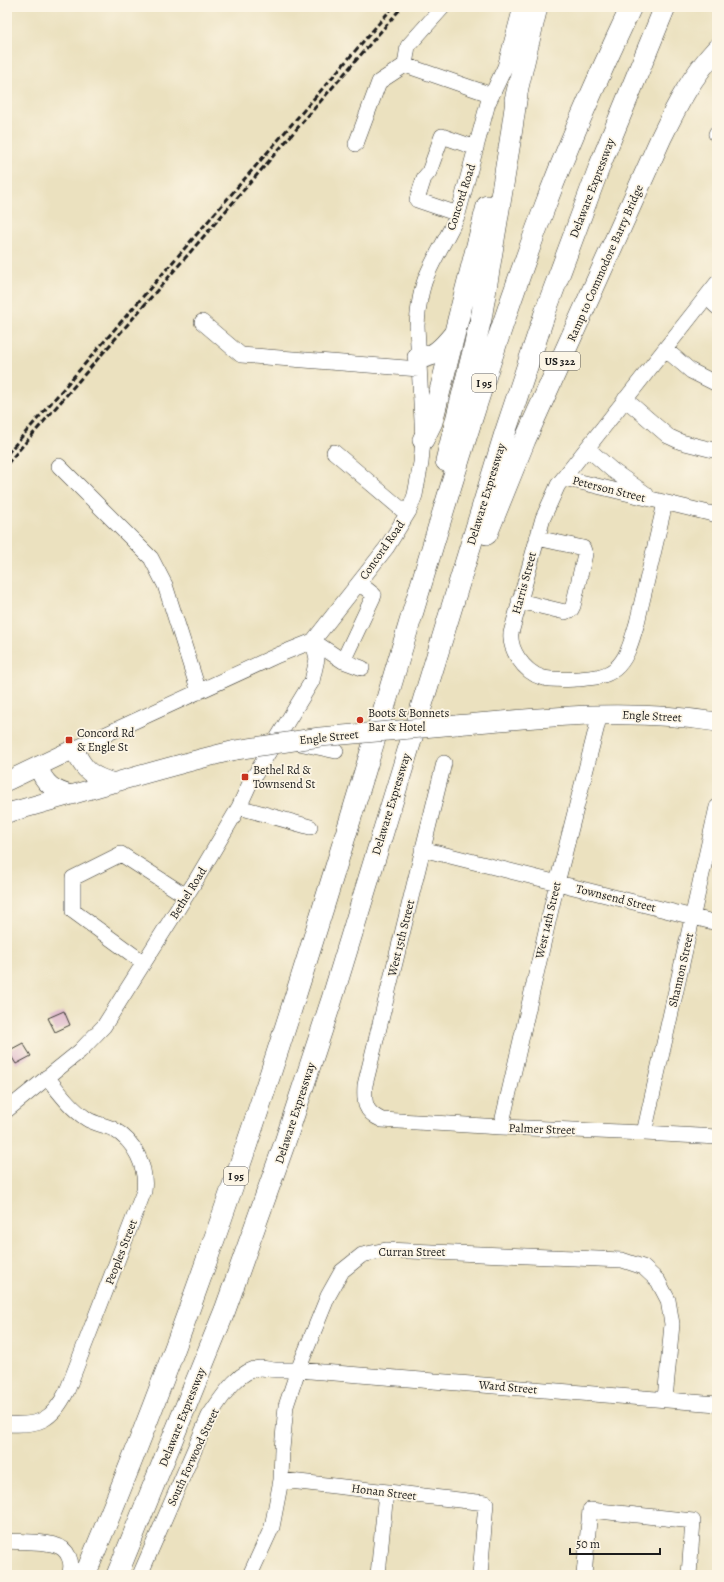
<svg xmlns="http://www.w3.org/2000/svg" width="724" height="1582" font-family="Alegreya,serif">
<rect width="100%" height="100%" fill="#fcf5e5"/>
<filter id="ink" filterUnits="userSpaceOnUse"><feTurbulence type="fractalNoise" baseFrequency=".025" numOctaves="2"/><feDisplacementMap in="SourceGraphic" scale="8" xChannelSelector="R" yChannelSelector="G"/><feConvolveMatrix kernelMatrix="1 2 1 2 8 2 1 2 1" color-interpolation-filters="sRGB"/></filter>
<filter id="wash" filterUnits="userSpaceOnUse"><feTurbulence type="fractalNoise" baseFrequency=".012" numOctaves="4" result="noise"/><feDisplacementMap in="SourceGraphic" scale="16" xChannelSelector="R" yChannelSelector="G"/><feGaussianBlur stdDeviation="0.9" result="paint"/><feColorMatrix in="noise" values="0 0 0 0 0 0 0 0 0 0 0 0 0 0 0 0 0 1.4 0 .05"/><feComposite in="paint" operator="in"/></filter>
<g filter="url(#wash)">
<rect width="100%" height="100%" fill="#ebe1bf"/>
<g id="blocks">
<path fill="#d8acc6" d="M64 1011 70 1025 55 1032 48 1018Z
M23 1043 31 1056 16 1064 8 1051Z"/>
</g>
</g>
<g filter="url(#ink)">
<use href="#blocks" fill-opacity="0" stroke="#3b3a34" stroke-width="1"/>
<g fill="none" stroke-linecap="round" stroke-linejoin="round">
<defs>
<path id="minor" d="M405 65 408 46 443 7
M717 132 716 134 717 135
M356 144 379 82 405 65 492 95
M458 214 417 200 424 178 429 172 442 136 476 148
M706 297 717 307
M202 322 241 355 419 369
M665 349 691 371 717 384
M625 399 668 436 681 442 717 451
M587 448 612 470 646 494
M334 452 407 514
M59 466 151 558 165 585 199 692
M564 478 717 515
M665 503 637 623C632 639 628 658 615 669 604 678 589 678 577 679 550 680 534 682 518 658 513 650 510 642 511 633L543 518 558 485 717 283
M519 601 565 612 571 610 573 606 585 554 583 548 537 538
M313 641 343 661 362 668
M343 661 374 595 359 583
M299 743 336 751
M74 749 278 655 313 641 387 547 409 511 415 495 421 463 423 440 417 326C418 309 420 291 427 275 436 254 449 235 458 214L488 103 505 67 521 7
M444 763 365 1085C364 1102 364 1112 382 1120L501 1127 644 1133 717 1137
M239 807 310 827
M422 849 717 923
M144 963 73 911V878L121 854 186 896
M7 1110 80 1051 104 1026 196 880 239 807 250 783 312 681 317 659 313 641
M501 1127 557 883 600 714
M644 1133 717 807
M7 1424C39 1426 52 1421 67 1391L144 1191C147 1167 135 1141 113 1129 105 1125 95 1124 87 1119 71 1109 59 1092 47 1077
M281 1480 486 1503 480 1575
M7 1541C21 1542 42 1541 55 1545 68 1548 74 1563 69 1575
M140 1575 209 1416C221 1399 237 1370 260 1368 265 1368 271 1370 276 1370 283 1370 291 1370 298 1370L717 1404
M250 1575 272 1527 281 1480 282 1449 286 1406 298 1370 328 1296 342 1271 362 1255 386 1250 622 1260 643 1267 658 1281 668 1300 672 1324 665 1399
M378 1575 386 1492
M584 1575 590 1510 693 1521 689 1575"/>
<path id="major" d="M456 725C543 717 630 708 717 722
M38 766C44 784 54 791 72 795
M7 781 74 749C84 771 91 776 114 783
M7 813C84 792 159 768 236 750"/>
<path id="highway" d="M515 100 537 7
M418 357C434 359 445 345 454 334
M423 440 432 422 487 206
M446 461 481 319 510 142 518 87
M487 534 525 440 661 138C677 105 692 76 717 49
M85 1575C196 1313 283 1043 365 771 422 585 474 396 542 214 568 143 599 75 631 7
M117 1575 225 1310 284 1145 332 999 505 433 546 310 600 165 665 7"/>
</defs>
<use href="#minor" stroke="#3b3a34" stroke-width="16"/>
<use href="#major" stroke="#3b3a34" stroke-width="20"/>
<use href="#highway" stroke="#3b3a34" stroke-width="22"/>
<use href="#minor" stroke="#fff" stroke-width="15"/>
<use href="#major" stroke="#fff" stroke-width="19"/>
<use href="#highway" stroke="#fff" stroke-width="21"/>
<path stroke="#1c1c1c" stroke-width="3" stroke-dasharray="6 3" stroke-linecap="butt" d="M7 454 393 7
M7 464 402 7"/>
<defs>
<path id="major-bridge" d="M236 750 320 737 456 725"/>
</defs>
<use href="#major-bridge" stroke="#3b3a34" stroke-width="20" stroke-linecap="butt"/>
<use href="#major-bridge" stroke="#fff" stroke-width="19"/>
</g>
</g>
<g fill="#c8321e" stroke="#fcf5e5" stroke-width="1.5">
<circle cx="360" cy="720" r="4"/>
<rect x="65" y="736" width="8" height="8" rx="2"/>
<rect x="241" y="773" width="8" height="8" rx="2"/>
</g>
<g text-anchor="middle" dominant-baseline="central" stroke-width="3.5" stroke-linejoin="round" paint-order="stroke">
<g fill="#fcf5e5" stroke="#5f5d58" stroke-width="1">
<rect x="540" y="352" width="40" height="18" rx="3"/>
<rect x="472" y="374" width="24" height="18" rx="3"/>
<rect x="224" y="1167" width="24" height="18" rx="3"/>
</g>
<g font-size="11" font-weight="bold" fill="#1c1c1c">
<text x="560" y="361">US 322</text>
<text x="484" y="383">I 95</text>
<text x="236" y="1176">I 95</text>
</g>
<g font-size="12" fill="#1c1c1c" stroke="#fcf5e5">
<text transform="translate(592 188) rotate(-69)">Delaware Expressway</text>
<text transform="translate(461 197) rotate(-72)">Concord Road</text>
<text transform="translate(605 263) rotate(-66)">Ramp to Commodore Barry Bridge</text>
<text transform="translate(609 489) rotate(14)">Peterson Street</text>
<text transform="translate(486 494) rotate(-73)">Delaware Expressway</text>
<text transform="translate(382 550) rotate(-55)">Concord Road</text>
<text transform="translate(524 583) rotate(-75)">Harris Street</text>
<text transform="translate(652 716) rotate(3)">Engle Street</text>
<text transform="translate(329 737) rotate(-6)">Engle Street</text>
<text transform="translate(391 804) rotate(-73)">Delaware Expressway</text>
<text transform="translate(188 893) rotate(-58)">Bethel Road</text>
<text transform="translate(616 898) rotate(14)">Townsend Street</text>
<text transform="translate(548 920) rotate(-77)">West 14th Street</text>
<text transform="translate(401 938) rotate(-76)">West 15th Street</text>
<text transform="translate(681 970) rotate(-77)">Shannon Street</text>
<text transform="translate(295 1113) rotate(-72)">Delaware Expressway</text>
<text transform="translate(542 1129) rotate(2)">Palmer Street</text>
<text transform="translate(121 1252) rotate(-69)">Peoples Street</text>
<text x="412" y="1252">Curran Street</text>
<text transform="translate(508 1387) rotate(5)">Ward Street</text>
<text transform="translate(182 1417) rotate(-68)">Delaware Expressway</text>
<text transform="translate(193 1457) rotate(-65)">South Forwood Street</text>
<text transform="translate(384 1492) rotate(7)">Honan Street</text>
</g>
<g font-size="12" fill="#1c1c1c" stroke="#fcf5e5" text-anchor="start">
<text x="368" y="713">Boots &amp; Bonnets<tspan x="368" dy="14">Bar &amp; Hotel</tspan></text>
<text x="77" y="733">Concord Rd<tspan x="77" dy="14">&amp; Engle St</tspan></text>
<text x="253" y="770">Bethel Rd &amp;<tspan x="253" dy="14">Townsend St</tspan></text>
</g>
</g>
<rect width="724" height="1582" fill="none" stroke="#fcf5e5" stroke-width="24"/>
<path d="M570 1548v6h90v-6" fill="none" stroke="#1c1c1c" stroke-width="2"/>
<text x="576" y="1548" font-size="12" fill="#1c1c1c" stroke="#fcf5e5" stroke-width="3" paint-order="stroke">50 m</text>
</svg>
